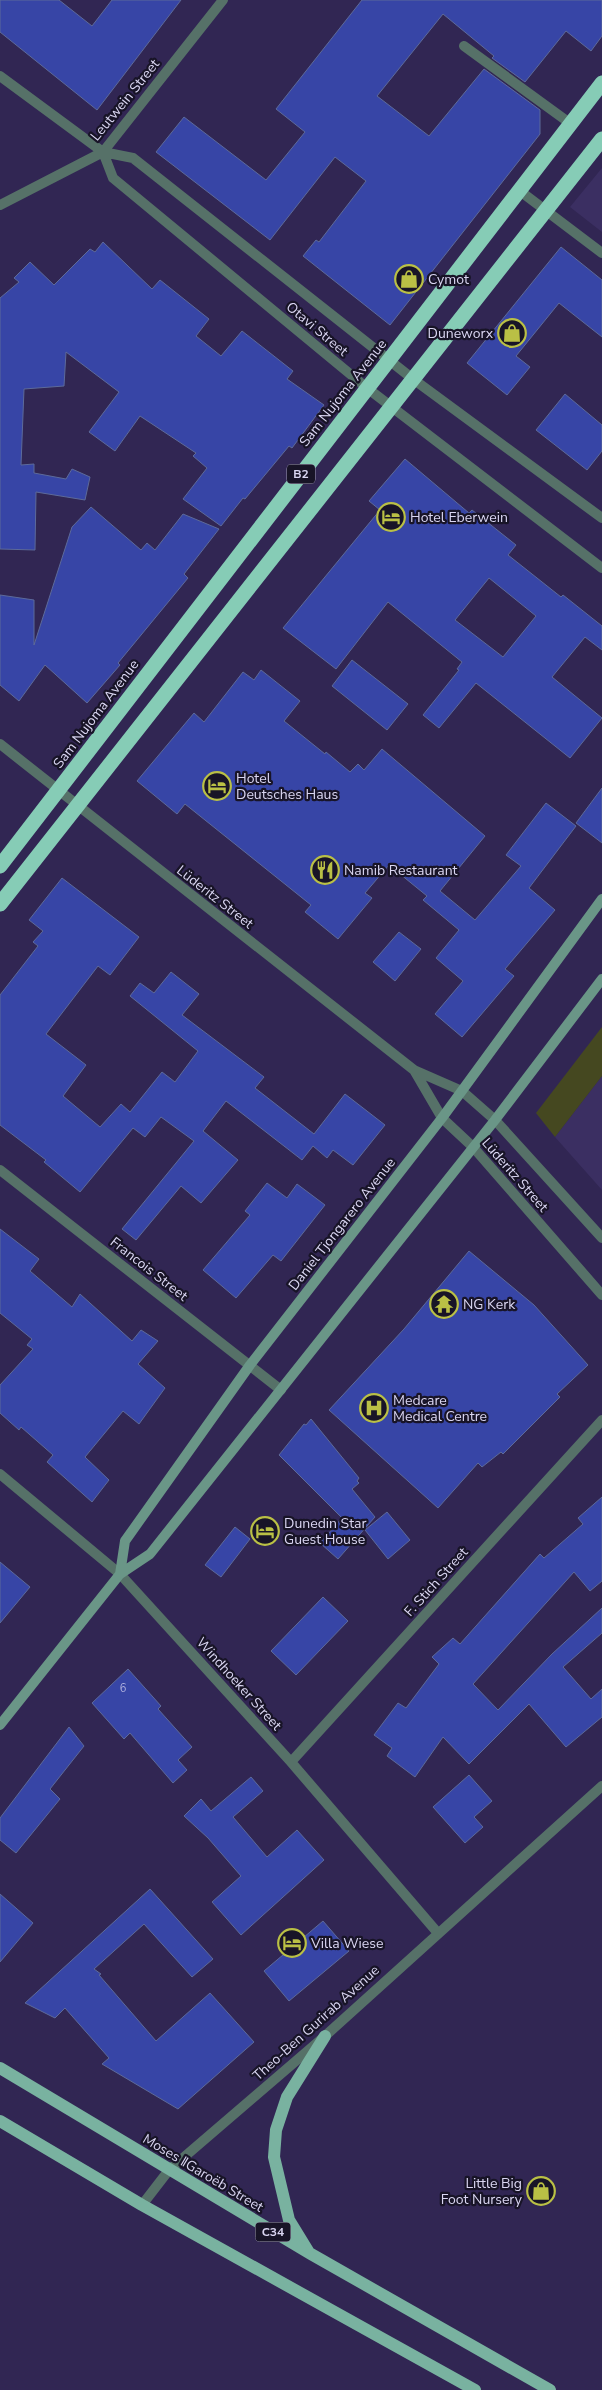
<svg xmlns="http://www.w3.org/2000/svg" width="602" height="2390" font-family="'Nunito Sans',sans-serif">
<rect width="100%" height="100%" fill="#312653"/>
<path fill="#3b2f62" d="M602 168V232L570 207Z
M602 1076V1190L555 1137Z"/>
<path fill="#454820" d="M602 1027V1076L555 1137 536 1113Z"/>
<path fill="#3745a6" stroke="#5d6a9a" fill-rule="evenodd" d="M0 0H59L92 26 112 0H181L97 110 0 32Z
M362 0H602V36L591 51 566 31 525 82 492 58 494 56 443 14 377 96 429 136 484 69 540 110V134L390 325 303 256 316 240 319 242 366 181 335 157 270 240 156 152 184 117 266 180 305 132 276 109Z
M103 242 152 289 160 280 209 319 196 336 221 356 242 331 293 371 287 379 324 405 292 448 289 446 245 499 243 498 221 526 183 499 207 468 193 456 196 453 140 416 115 451 89 432 119 392 66 352 64 386 24 389 21 465 34 464V473L66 479 72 469 90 477 85 500 36 492 35 550 0 549V298L19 282 14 278 30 262 54 285 90 249 95 252Z
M561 247 602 280V337L559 303 516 356 530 367 507 395 467 363Z
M565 394 602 425V451L587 470 536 430Z
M405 459 469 513 472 510 516 545 508 555 561 597 563 595 602 626V650L585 637 552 677 602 718 570 758 476 683 439 728 423 715 459 670 457 669 462 662 388 602 336 669 283 628 380 510 369 501ZM489 578 536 616 503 657 455 620Z
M91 507 141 550 147 543 155 550 183 514 219 529 184 574 188 578 118 663 120 665 87 703 45 665 19 701 0 685V595L34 600V645L72 527Z
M352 660 408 704 387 730 332 686Z
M261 670 300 701 284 721 325 754 326 752 350 772 358 764 364 770 382 749 485 836 440 891 475 920 521 866 506 855 546 803 576 826 529 888 555 910 505 969 514 976 462 1037 435 1014 463 981 436 958 459 930 423 900 427 896 389 865 365 893 372 898 338 939 305 912 311 905 185 804 177 814 137 781 194 713 204 722 243 672 254 680Z
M602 788V843L576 823Z
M62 878 139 937 110 975 98 966 46 1034 86 1065 63 1096 100 1127 121 1104 130 1112 162 1072 175 1082 198 1051 130 996 140 983 154 993 171 972 199 994 182 1015 264 1077 255 1088 314 1134 345 1094 385 1125 353 1165 333 1150 327 1158 313 1146 302 1160 226 1101 203 1131 238 1160 201 1203 181 1186 136 1240 122 1229 194 1141 161 1117 145 1137 133 1128 80 1192 44 1162 46 1160 0 1125V995L38 946 33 942 43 931 29 920Z
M399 932 421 949 395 981 373 962Z
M267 1183 287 1198 297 1184 325 1205 281 1261 273 1255 236 1298 203 1270 250 1215 245 1211Z
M0 1229 39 1259 30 1271 72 1307 80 1294 132 1341 141 1330 158 1341 138 1364 165 1388 139 1424 123 1411 85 1457 109 1480 92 1502 47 1462 53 1455 21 1427 19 1430 0 1413V1385L33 1349 27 1345 32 1339 0 1313Z
M469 1251 534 1305 588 1365 557 1394 560 1397 503 1454 501 1452 482 1467 478 1463 438 1508 329 1410 404 1329Z
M311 1419 359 1478 357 1481 359 1483 352 1489 375 1517 338 1559 320 1543 342 1518 279 1455 304 1424 306 1425Z
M602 1497V1581L590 1591 574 1572 473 1684 498 1710 552 1654 602 1608V1633L563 1667 591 1699 602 1689V1717L566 1747 529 1704 469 1764 443 1737 415 1777 387 1756 392 1748 374 1735 398 1703 406 1708 439 1664 432 1657 453 1638 460 1644 540 1554 544 1558 583 1524 578 1518Z
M387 1512 410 1540 388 1559 365 1530Z
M235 1527 250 1539 221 1577 205 1565Z
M0 1562 30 1587 0 1623Z
M323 1597 348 1621 296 1675 271 1651Z
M128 1669 161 1706 158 1709 192 1747 178 1760 187 1770 173 1783 130 1733 124 1739 92 1703Z
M69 1727 84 1746 50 1789 60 1799 16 1853 0 1840V1818Z
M469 1775 492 1801 474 1817 483 1827 465 1843 433 1807Z
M251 1777 263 1791 233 1817 267 1857 297 1830 324 1860 241 1935 212 1902 241 1876 208 1838 184 1816 201 1799 211 1811Z
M150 1889 213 1959 192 1977 144 1924 94 1969 101 1974 99 1975 156 2041 210 1993 254 2042 178 2109 102 2064 109 2058 65 2008 55 2018 25 2003Z
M0 1894 33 1923 0 1962Z
M323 1921 349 1951 289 2001 264 1971Z"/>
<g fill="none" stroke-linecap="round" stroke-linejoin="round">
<path stroke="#567168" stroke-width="10" d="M464 46 571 124"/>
<path stroke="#567168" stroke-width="10" d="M0 76 103 152 133 158 413 379 602 518
M103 152 113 178 367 388 602 568
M520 191 602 253
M0 205 103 152 223 0
M0 744 414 1070 462 1091 495 1120 602 1238
M414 1070 442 1118 473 1147 602 1295
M0 1170 281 1390
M0 1474 120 1574 291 1762 437 1932
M291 1762 602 1420
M142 2205 169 2170 325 2036 602 1786"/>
<path stroke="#6a9687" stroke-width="10" d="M120 1574 125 1541 250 1365 442 1118 602 899
M0 1725 120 1574 150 1554 495 1120 602 979"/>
<path stroke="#79b2a0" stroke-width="12" d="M0 2068 311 2254 550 2390
M0 2121 142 2205 475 2390
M308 2251 289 2220 274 2157 276 2130 287 2097 325 2036"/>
<path stroke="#86ccb6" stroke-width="15" d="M0 866 602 83
M0 904 602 139"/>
</g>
<defs>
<symbol id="shop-ring" viewBox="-11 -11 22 22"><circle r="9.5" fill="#181427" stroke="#bac045" stroke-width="1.5"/><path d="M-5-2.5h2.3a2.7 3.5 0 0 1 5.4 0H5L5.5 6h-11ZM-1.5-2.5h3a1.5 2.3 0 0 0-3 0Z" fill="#bac045"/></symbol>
<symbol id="hotel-ring" viewBox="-11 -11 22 22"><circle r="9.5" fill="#181427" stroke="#bac045" stroke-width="1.5"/><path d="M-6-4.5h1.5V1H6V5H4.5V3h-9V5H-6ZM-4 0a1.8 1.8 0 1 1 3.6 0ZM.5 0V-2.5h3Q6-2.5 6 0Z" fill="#bac045"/></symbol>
<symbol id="restaurant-ring" viewBox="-11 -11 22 22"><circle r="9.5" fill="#181427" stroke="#bac045" stroke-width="1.5"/><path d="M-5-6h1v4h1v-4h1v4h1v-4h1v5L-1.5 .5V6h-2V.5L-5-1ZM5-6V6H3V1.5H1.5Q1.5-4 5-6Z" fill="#bac045"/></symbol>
<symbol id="temple-ring" viewBox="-11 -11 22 22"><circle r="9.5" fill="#181427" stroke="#bac045" stroke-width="1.5"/><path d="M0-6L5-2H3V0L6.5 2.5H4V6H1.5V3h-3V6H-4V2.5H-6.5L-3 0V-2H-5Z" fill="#bac045"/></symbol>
<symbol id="hospital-ring" viewBox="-11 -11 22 22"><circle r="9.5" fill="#181427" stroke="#bac045" stroke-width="1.5"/><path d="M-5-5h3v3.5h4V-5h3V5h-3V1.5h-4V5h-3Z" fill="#bac045"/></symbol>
</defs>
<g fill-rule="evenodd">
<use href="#shop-ring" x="393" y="263" width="32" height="32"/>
<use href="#shop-ring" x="496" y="317" width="32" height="32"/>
<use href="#hotel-ring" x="375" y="501" width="32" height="32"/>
<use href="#hotel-ring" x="201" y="770" width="32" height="32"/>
<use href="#restaurant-ring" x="309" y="854" width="32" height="32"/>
<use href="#temple-ring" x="428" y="1288" width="32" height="32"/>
<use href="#hospital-ring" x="358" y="1392" width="32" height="32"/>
<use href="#hotel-ring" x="249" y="1515" width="32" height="32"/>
<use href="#hotel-ring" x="276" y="1927" width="32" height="32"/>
<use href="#shop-ring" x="525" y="2175" width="32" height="32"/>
</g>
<g text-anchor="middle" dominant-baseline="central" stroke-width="4.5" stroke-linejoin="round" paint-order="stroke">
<g font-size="11" fill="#b1b2df">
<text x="123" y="1688">6</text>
</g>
<g fill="#181427" stroke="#a09cb5" stroke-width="1">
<rect x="287" y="464.5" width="28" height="19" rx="4"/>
<rect x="255.5" y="2222.5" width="35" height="19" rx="4"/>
</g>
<g font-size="12" font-weight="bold" fill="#dad6f2">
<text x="301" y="474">B2</text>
<text x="273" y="2232">C34</text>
</g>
<g font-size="14" fill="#dad6f2" stroke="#181427">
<text transform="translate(125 100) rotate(-51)">Leutwein Street</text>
<text transform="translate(317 329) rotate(40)">Otavi Street</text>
<text transform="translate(343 393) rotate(-52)">Sam Nujoma Avenue</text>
<text transform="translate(96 714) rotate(-53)">Sam Nujoma Avenue</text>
<text transform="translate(215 897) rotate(38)">Lüderitz Street</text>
<text transform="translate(515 1175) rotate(49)">Lüderitz Street</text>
<text transform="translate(342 1224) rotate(-52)">Daniel Tjongarero Avenue</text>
<text transform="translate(149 1269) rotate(38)">Francois Street</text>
<text transform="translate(436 1582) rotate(-48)">F. Stich Street</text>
<text transform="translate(239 1684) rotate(48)">Windhoeker Street</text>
<text transform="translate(316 2023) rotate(-42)">Theo-Ben Gurirab Avenue</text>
<text transform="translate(203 2173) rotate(31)">Moses ǁGaroëb Street</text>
</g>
<g font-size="14" fill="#dad6f2" stroke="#181427" text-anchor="start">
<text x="428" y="279">Cymot</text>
<text x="493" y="333" text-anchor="end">Duneworx</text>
<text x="410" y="517">Hotel Eberwein</text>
<text x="236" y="778">Hotel<tspan x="236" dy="16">Deutsches Haus</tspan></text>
<text x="344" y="870">Namib Restaurant</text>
<text x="463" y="1304">NG Kerk</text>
<text x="393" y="1400">Medcare<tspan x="393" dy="16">Medical Centre</tspan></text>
<text x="284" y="1523">Dunedin Star<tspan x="284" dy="16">Guest House</tspan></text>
<text x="311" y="1943">Villa Wiese</text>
<text x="522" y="2183" text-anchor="end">Little Big<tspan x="522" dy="16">Foot Nursery</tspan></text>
</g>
</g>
</svg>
